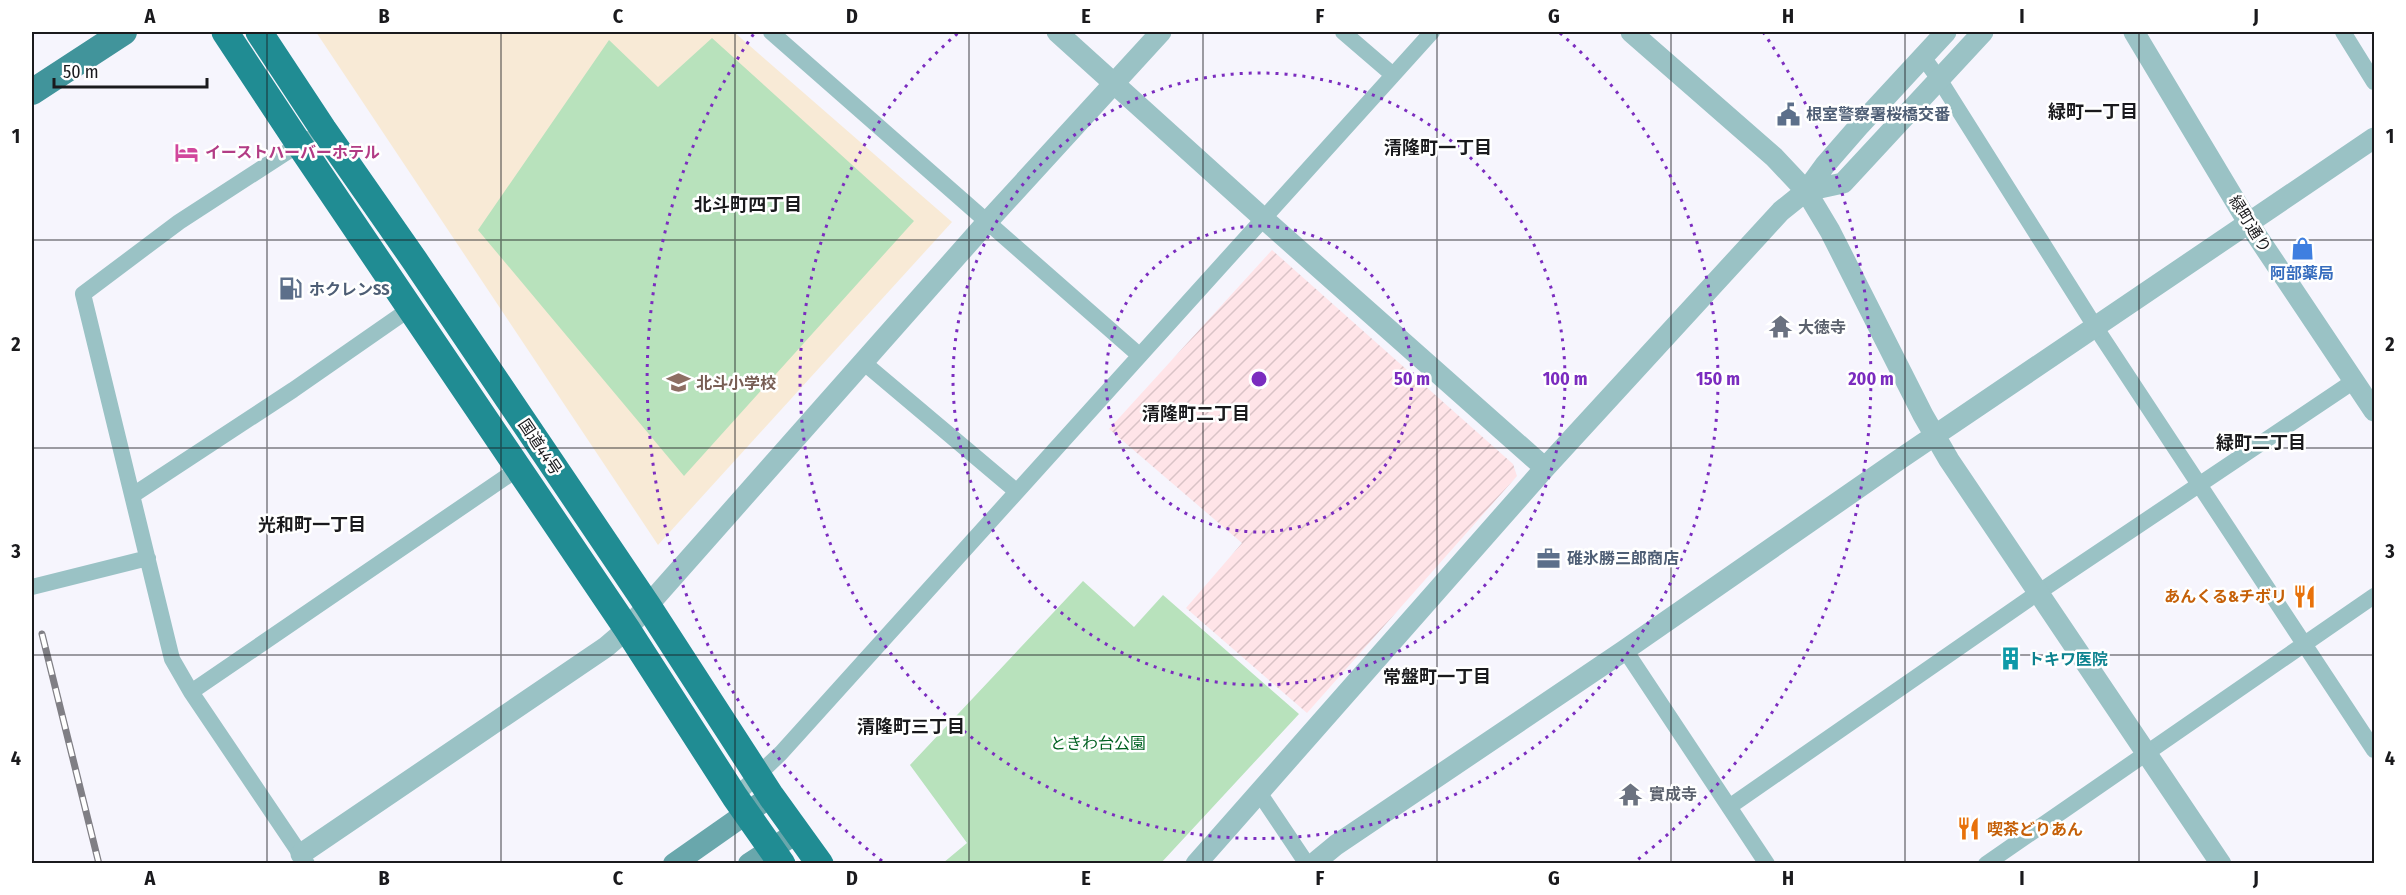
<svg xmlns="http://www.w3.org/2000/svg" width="2406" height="895" font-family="'Fira Sans Condensed','Noto Sans JP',sans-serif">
<defs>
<pattern id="industrial-furrows" width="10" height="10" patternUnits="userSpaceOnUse" patternTransform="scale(1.5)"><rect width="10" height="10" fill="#ffe4e8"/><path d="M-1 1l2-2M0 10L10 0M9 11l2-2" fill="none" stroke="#dac3c7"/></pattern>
</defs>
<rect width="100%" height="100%" fill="#f6f5fd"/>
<path fill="url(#industrial-furrows)" d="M1272 250 1513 464 1517 476 1307 713 1186 608 1242 543 1109 429Z"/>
<path fill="#f8ead6" d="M316 32H734L952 222 658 545Z"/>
<path fill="#b8e2bc" d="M712 38 914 221 684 476 478 230 609 40 658 87Z
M1083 581 1134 627 1163 595 1299 714 1161 863H943L967 843 910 765Z"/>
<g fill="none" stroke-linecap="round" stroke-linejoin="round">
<path stroke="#9ac2c5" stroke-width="16" d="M771 32 1139 355
M1343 32 1393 75
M2343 32 2374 82
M1923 57 1939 79 2096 328 2374 750
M307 139 179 222 83 294 172 659 191 692 307 864
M863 362 1016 491
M133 495 293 390 411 308
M32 587 148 558
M1625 650 1767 864
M191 692 519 468
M1258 791 1307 864
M735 797 781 753 1432 32
M1729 807 2039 592 2354 381
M1986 864 2374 596"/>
<path stroke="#9ac2c5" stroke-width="21" d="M1057 32 1264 219 1545 468
M1631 32 1774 157 1806 191 1830 231 1923 415 1949 460 2221 864
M2134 32 2249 224 2374 411
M1806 191 1843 183 1983 32
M301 854 606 647 627 629 988 221 1161 32
M1196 864 1545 468 1781 211 1806 191 1825 165 1859 126 1946 32
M1313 864 1336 845 1625 650 1900 459 2374 138"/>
<path stroke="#69a7ac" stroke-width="22" d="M674 864 771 796
M749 864 796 833"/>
<path stroke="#41949b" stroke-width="26" d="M32 92 124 32"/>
<path stroke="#208c93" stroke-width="27" d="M225 32 299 144 627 629 735 797 782 864
M259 32 323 129 415 261 648 606 771 796 820 864"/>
<defs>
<path id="rail" d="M42 634 99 864"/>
</defs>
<use href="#rail" stroke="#807f85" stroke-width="7"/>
<use href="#rail" stroke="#fff" stroke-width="4.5" stroke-dasharray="14" stroke-linecap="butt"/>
</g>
<path fill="none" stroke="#1a1a1d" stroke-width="1.5" stroke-opacity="0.55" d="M267 32V864M501 32V864M735 32V864M969 32V864M1203 32V864M1437 32V864M1671 32V864M1905 32V864M2139 32V864M32 240H2374M32 448H2374M32 655H2374"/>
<g fill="none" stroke="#7b2cbf" stroke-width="3" stroke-dasharray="3 6">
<circle cx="1259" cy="379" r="153"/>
<circle cx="1259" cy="379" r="306"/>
<path d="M1560 33A459 459 0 1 1 958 33"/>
<path d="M882 861A612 612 0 0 1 755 32M1763 32A612 612 0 0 1 1636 861"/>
</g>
<defs>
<symbol id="civic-bare" viewBox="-9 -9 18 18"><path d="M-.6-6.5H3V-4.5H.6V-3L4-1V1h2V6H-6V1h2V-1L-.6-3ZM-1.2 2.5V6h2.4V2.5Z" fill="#5c6f8a" stroke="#fff" stroke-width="2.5" paint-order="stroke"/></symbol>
<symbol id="hotel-bare" viewBox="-9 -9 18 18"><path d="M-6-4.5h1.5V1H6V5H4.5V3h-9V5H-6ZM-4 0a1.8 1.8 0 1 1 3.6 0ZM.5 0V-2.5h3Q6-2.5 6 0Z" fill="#d1479c" stroke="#fff" stroke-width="2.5" paint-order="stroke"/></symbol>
<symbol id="shop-bare" viewBox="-9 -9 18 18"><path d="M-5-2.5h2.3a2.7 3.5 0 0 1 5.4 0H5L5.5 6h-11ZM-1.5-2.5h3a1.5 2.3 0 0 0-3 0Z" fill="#3f7fe0" stroke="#fff" stroke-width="2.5" paint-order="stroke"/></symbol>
<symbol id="fuel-bare" viewBox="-9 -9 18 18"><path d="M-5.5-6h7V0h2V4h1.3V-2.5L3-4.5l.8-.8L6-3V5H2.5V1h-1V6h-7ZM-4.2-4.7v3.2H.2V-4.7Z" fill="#5c6f8a" stroke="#fff" stroke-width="2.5" paint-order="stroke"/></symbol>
<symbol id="temple-bare" viewBox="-9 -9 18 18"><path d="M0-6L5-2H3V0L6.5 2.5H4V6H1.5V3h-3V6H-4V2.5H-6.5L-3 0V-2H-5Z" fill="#6b7280" stroke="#fff" stroke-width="2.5" paint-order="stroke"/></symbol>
<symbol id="school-bare" viewBox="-9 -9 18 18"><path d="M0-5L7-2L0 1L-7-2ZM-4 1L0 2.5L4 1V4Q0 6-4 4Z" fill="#8d6e63" stroke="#fff" stroke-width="2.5" paint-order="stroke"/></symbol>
<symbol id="office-bare" viewBox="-9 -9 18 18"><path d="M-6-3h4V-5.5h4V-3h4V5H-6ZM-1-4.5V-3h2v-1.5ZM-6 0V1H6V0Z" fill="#5c6f8a" stroke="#fff" stroke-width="2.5" paint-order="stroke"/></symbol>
<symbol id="restaurant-bare" viewBox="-9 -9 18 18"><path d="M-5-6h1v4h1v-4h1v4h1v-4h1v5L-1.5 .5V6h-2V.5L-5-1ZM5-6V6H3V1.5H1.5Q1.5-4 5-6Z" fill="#e8710a" stroke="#fff" stroke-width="2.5" paint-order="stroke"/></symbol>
<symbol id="building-bare" viewBox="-9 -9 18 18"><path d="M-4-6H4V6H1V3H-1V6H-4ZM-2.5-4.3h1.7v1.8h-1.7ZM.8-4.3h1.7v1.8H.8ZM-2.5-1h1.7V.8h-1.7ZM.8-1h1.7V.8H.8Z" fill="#0f9aa8" stroke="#fff" stroke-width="2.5" paint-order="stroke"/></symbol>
</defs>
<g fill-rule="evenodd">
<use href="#civic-bare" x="1772" y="98" width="33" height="33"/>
<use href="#hotel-bare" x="170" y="136" width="33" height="33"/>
<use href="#shop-bare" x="2286" y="232" width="33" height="33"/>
<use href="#fuel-bare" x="274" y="272" width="33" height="33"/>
<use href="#temple-bare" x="1764" y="310" width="33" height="33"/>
<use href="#school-bare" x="662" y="366" width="33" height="33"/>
<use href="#office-bare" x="1532" y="542" width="33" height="33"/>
<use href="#restaurant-bare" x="2288" y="580" width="33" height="33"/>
<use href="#building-bare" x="1994" y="642" width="33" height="33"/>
<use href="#temple-bare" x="1614" y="778" width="33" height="33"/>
<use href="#restaurant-bare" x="1952" y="812" width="33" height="33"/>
</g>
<g text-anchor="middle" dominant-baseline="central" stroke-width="5" stroke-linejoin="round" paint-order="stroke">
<g font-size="16" font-weight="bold" fill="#4e5e75" stroke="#fff" text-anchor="start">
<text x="1806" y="114">根室警察署桜橋交番</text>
<text x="309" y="289">ホクレンSS</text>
<text x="1567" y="558">碓氷勝三郎商店</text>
</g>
<g font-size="16" font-weight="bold" fill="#b23c85" stroke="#fff" text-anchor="start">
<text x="205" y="152">イーストハーバーホテル</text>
</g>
<g font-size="16" fill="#1a1a1d" stroke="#fff">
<text transform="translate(2250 224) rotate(58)">緑町通り</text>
<text transform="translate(540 447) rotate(56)">国道44号</text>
</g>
<g font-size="16" font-weight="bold" fill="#366cbe" stroke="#fff">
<text x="2302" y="273">阿部薬局</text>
</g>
<g font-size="16" font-weight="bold" fill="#5b616d" stroke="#fff" text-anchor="start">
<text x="1798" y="327">大徳寺</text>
<text x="1649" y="794">實成寺</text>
</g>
<g font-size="16" font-weight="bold" fill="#785e54" stroke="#fff" text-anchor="start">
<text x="696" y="383">北斗小学校</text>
</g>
<g font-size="16" font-weight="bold" fill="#c56008" stroke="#fff" text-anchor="end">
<text x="2287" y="596">あんくる&amp;チボリ</text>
<text x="1987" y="829" text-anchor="start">喫茶どりあん</text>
</g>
<g font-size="16" font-weight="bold" fill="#0d838f" stroke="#fff" text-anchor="start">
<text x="2028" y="659">トキワ医院</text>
</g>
<g font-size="16" fill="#016122" stroke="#fff">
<text x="1098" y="743">ときわ台公園</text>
</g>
<g font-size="18" font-weight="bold" fill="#1a1a1d" stroke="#fff">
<text x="2093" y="112">緑町一丁目</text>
<text x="1438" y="148">清隆町一丁目</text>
<text x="748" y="205">北斗町四丁目</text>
<text x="1196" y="414">清隆町二丁目</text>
<text x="2261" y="443">緑町二丁目</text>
<text x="312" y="525">光和町一丁目</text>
<text x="1437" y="677">常盤町一丁目</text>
<text x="911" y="727">清隆町三丁目</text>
</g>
</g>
<circle cx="1259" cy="379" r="9" fill="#7b2cbf" stroke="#fff" stroke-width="3"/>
<g font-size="18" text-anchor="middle" font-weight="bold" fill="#7b2cbf" stroke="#fff" stroke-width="5" stroke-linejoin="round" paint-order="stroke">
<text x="1412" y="385">50 m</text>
<text x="1565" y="385">100 m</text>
<text x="1718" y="385">150 m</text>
<text x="1871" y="385">200 m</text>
</g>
<rect width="2406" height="895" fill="none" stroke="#ffffff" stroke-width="66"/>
<path d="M54 78v9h153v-9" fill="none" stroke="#1a1a1d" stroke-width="3"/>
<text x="63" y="78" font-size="18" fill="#1a1a1d" stroke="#ffffff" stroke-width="4.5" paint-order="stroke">50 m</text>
<rect x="33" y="33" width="2340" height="829" fill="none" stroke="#1a1a1d" stroke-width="2"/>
<g font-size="20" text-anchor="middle" font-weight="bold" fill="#1a1a1d">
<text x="150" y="23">A</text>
<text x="384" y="23">B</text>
<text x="618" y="23">C</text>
<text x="852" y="23">D</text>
<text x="1086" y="23">E</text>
<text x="1320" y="23">F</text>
<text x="1554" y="23">G</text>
<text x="1788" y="23">H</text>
<text x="2022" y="23">I</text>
<text x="2256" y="23">J</text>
<text x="16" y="143">1</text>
<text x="2390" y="143">1</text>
<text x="16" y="351">2</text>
<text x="2390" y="351">2</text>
<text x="16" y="558">3</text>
<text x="2390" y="558">3</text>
<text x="16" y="765">4</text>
<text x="2390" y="765">4</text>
<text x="150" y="885">A</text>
<text x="384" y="885">B</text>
<text x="618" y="885">C</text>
<text x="852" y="885">D</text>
<text x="1086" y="885">E</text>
<text x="1320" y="885">F</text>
<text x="1554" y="885">G</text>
<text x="1788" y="885">H</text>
<text x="2022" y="885">I</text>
<text x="2256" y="885">J</text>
</g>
</svg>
